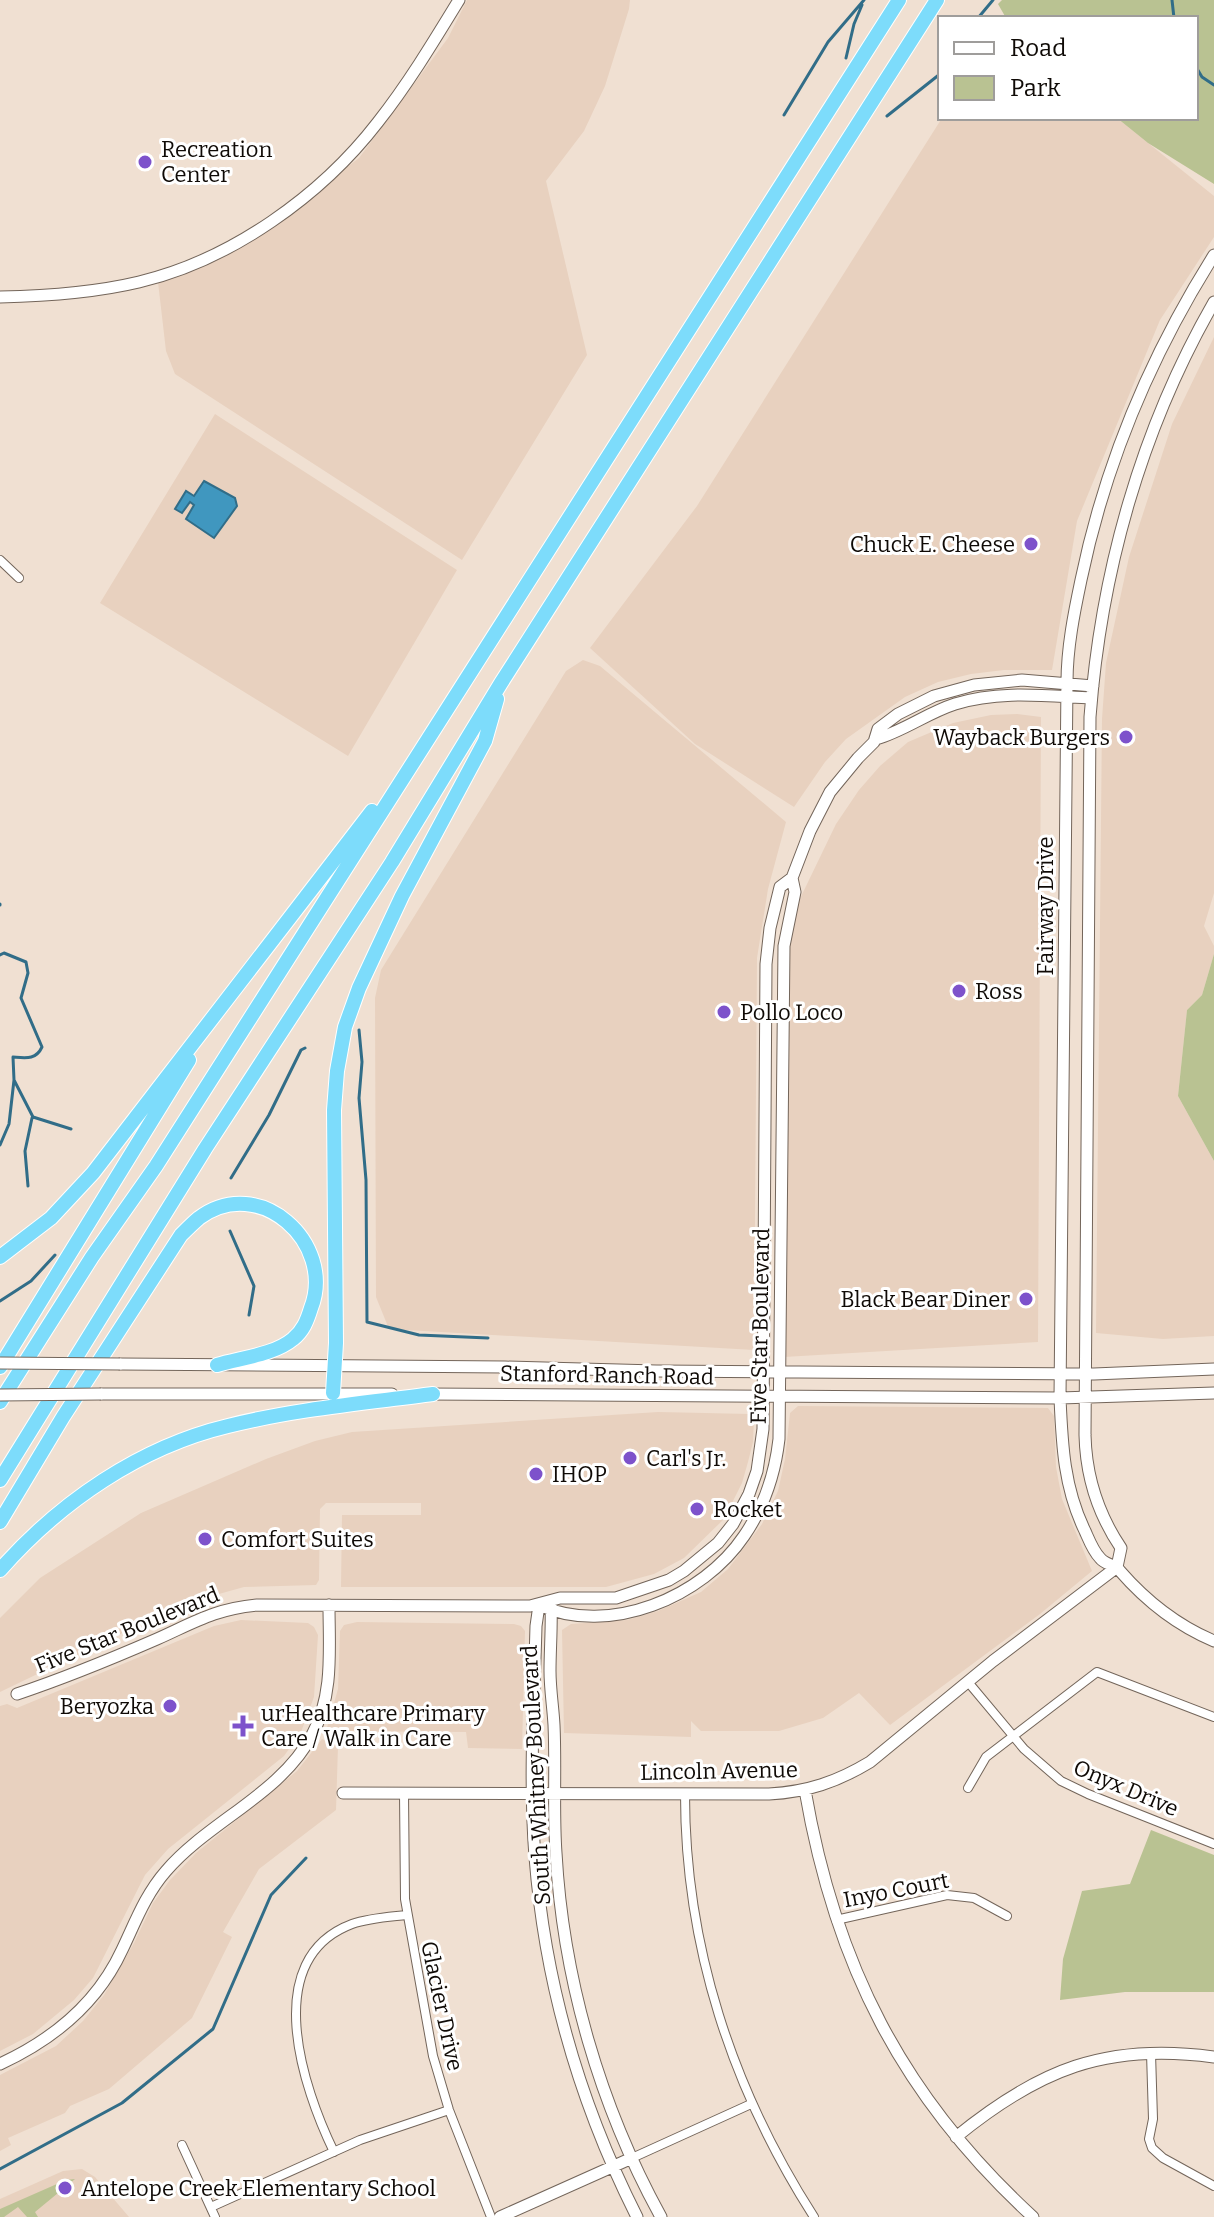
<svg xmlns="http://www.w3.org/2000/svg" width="1214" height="2217" font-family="Bitter,serif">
<rect width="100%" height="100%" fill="#f0e0d2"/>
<path fill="#e8d1bf" d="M467 0H630L629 9 605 86 584 131 546 181 587 355 462 560 175 374 166 351 158 282 256 236 359 158 448 38Z
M942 118H1117L1214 196V237L1160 320 1077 521 1052 670H1004L971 674 938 682 905 697 846 739 825 762 794 807 695 744 590 648 697 506Z
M1214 337V893L1204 926 1214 946V954L1202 995 1187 1010 1178 1096 1214 1161V1336L1163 1339 1096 1333 1102 719 1106 663 1129 557 1172 424Z
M215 414 457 570 348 756 100 603Z
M583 660 600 666 786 822 768 889 757 958 754 1350 389 1329 376 1297 375 998 381 970 566 671Z
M1017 714 1041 717 1038 1342 784 1357 786 962 794 911 836 824 859 790 880 766 908 742 953 723 991 715Z
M798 1406 1048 1408 1054 1416 1056 1467 1062 1499 1092 1571 1040 1614 890 1725 859 1693 823 1718 779 1731H701L691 1721V1737L564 1733 562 1630 571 1624 627 1620 658 1611 701 1592 728 1569 762 1524 778 1491 785 1459 790 1413Z
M658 1412 751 1414 754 1419 753 1442 748 1462 742 1483 724 1519 684 1558 654 1574 606 1587H341L342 1515H421V1503H326L320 1509 319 1580 316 1585 244 1587 183 1604 0 1692V1618L40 1578 141 1513 266 1459 315 1441 352 1432Z
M241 1620 308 1623 314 1627 318 1635 314 1697 301 1732 284 1756 168 1849 145 1875 93 1978 74 2000 33 2034 0 2051V1706L7 1704 17 1708 214 1626Z
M357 1622 514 1624 521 1626 525 1631 522 1749 468 1748 466 1732 326 1731 338 1689 340 1631 344 1625Z
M322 1739 338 1746 336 1810 259 1869 223 1932 232 1937 192 2018 109 2089 70 2106 65 2113 8 2138 11 2145 0 2151V2075L56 2046 83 2021 104 1995 134 1943 153 1903 170 1880 196 1853 297 1771Z
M82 2169 95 2177 129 2217H0V2199L63 2171Z"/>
<path fill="#b9c292" d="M1002 0H1214V184L1148 143 1117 118H1196V18H1006L998 4Z
M1214 954V1161L1178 1096 1187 1010 1202 995Z
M1151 1830 1214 1855V1992H1125L1060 2000 1063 1959 1082 1891 1130 1884Z
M75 2179 35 2212 38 2217H27L18 2207 4 2217H0V2209L66 2180Z"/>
<path fill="#4097bf" stroke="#316d88" stroke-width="2" d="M204 481 235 498 237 506 214 538 186 519 194 505 190 502 182 513 175 509 186 491 194 496Z"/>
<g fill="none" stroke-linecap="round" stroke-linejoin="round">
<path stroke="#316d88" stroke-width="3" d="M1172 0 1174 18
M978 18 993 0
M846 58 854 24 862 5
M1196 67 1202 77 1214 85
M784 115 828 42 864 0
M887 116 940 74
M0 904V905
M0 955 4 953 26 962 28 973 21 998 42 1047C36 1060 26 1058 13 1057L14 1080 33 1117 71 1129
M359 1030 362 1062 359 1098 366 1180 367 1322 419 1335 488 1338
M0 1145 9 1124 14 1080
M231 1178 269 1115 301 1050 305 1048
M28 1186 25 1151 32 1118
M230 1231 254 1286 249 1315
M0 1301 31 1281 55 1255
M0 2169 122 2103 213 2029 271 1895 306 1858"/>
<defs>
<path id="street" d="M0 560 19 578
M968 1682 1024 1749 1061 1781 1088 1794 1214 1844
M968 1788 986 1757 1097 1672 1214 1717
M404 1793 405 1899 433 2056 449 2110 491 2217
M685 1794C685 1946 732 2089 814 2217
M836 1920 947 1895 974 1898 1007 1916
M1151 2053 1153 2119 1149 2139 1152 2148 1163 2158 1214 2186
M182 2145 215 2217
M334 2152C303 2088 259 1959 352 1924 369 1918 388 1917 406 1915
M632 2158 751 2104
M211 2207 360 2140 449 2110"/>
<path id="secondary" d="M1214 255C1151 355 1105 464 1081 580 1074 613 1067 648 1067 682L1060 1398C1062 1445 1064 1488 1085 1531 1089 1540 1093 1551 1100 1558 1105 1565 1115 1564 1120 1571 1147 1602 1176 1625 1214 1641
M0 297C47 296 93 293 139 282 231 260 321 196 378 122 408 84 434 41 459 0
M876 739C904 731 927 713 955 704 999 690 1046 696 1091 698
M120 1364 505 1367 656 1371 1094 1374 1214 1369
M101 1394H392
M426 1394 1060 1398 1214 1393
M1117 1567 1121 1548C1098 1514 1086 1476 1085 1435L1090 717C1101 572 1141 429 1214 302
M551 1604C552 1626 550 1649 550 1671 550 1689 553 1707 554 1725 556 1768 553 1810 556 1853 563 1979 600 2106 661 2217
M539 1605C609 1637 703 1597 744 1536 764 1507 775 1474 779 1439L784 946 795 892 792 878 810 831 830 792 858 758 874 742 878 729 898 714 934 696 974 685 1022 680 1093 686
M539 1605 536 1626C534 1703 529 1781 535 1857 545 1984 580 2104 637 2217
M17 1694C65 1678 111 1659 157 1639 195 1622 215 1609 257 1605L530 1606 560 1598H616L669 1580 684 1571 718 1543 733 1524 749 1494 757 1471 763 1429 766 964 770 928 780 887 792 878
M805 1790C835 1964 902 2097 1033 2217
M343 1793 769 1794C807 1792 837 1782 870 1762L993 1661 1117 1567
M0 2064C52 2040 97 2004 122 1950 135 1923 145 1895 166 1871 209 1821 281 1794 312 1735 334 1695 329 1649 329 1605
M956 2137C1038 2070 1106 2042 1214 2057
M500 2217 632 2158"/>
<path id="highway" d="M0 1257 51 1218 93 1173 372 811
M0 1367 189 1060
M333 1393 336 1343 334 1110 337 1071 345 1027 359 988 402 896 485 741 497 699
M0 1402 92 1257 156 1166 899 0
M0 1480 205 1149 392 862 501 683 937 0
M0 1522 63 1417 181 1235C187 1229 193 1223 199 1218 259 1173 336 1243 311 1308 307 1321 303 1331 293 1339 274 1355 240 1358 217 1365
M0 1570C60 1502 140 1447 228 1426 295 1409 365 1403 433 1394"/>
</defs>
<use href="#street" stroke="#73655a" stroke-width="10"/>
<use href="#secondary" stroke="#73655a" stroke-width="13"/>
<use href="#highway" stroke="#fff" stroke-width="16"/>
<use href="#street" stroke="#fff" stroke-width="8"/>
<use href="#secondary" stroke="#fff" stroke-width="11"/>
<use href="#highway" stroke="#7ddcfb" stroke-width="14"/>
<defs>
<path id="secondary-bridge" d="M0 1363 120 1364
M0 1395 101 1394"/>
</defs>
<use href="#secondary-bridge" stroke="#73655a" stroke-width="13" stroke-linecap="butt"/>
<use href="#secondary-bridge" stroke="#fff" stroke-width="11"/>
</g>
<g fill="#7d52cb" stroke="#fff" stroke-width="3">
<circle cx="145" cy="162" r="8"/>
<circle cx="1031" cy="544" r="8"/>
<circle cx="1126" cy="737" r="8"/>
<circle cx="959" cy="991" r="8"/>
<circle cx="724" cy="1012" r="8"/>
<circle cx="1026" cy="1299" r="8"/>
<circle cx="630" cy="1458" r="8"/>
<circle cx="536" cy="1474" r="8"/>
<circle cx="697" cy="1509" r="8"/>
<circle cx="205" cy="1539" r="8"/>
<circle cx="170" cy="1706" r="8"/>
<path d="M239 1714h8v8h8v8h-8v8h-8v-8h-8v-8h8z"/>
<circle cx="65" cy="2188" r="8"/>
</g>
<g text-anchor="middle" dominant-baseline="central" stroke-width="6" stroke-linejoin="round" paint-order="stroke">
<g font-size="22" fill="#0f0a06" stroke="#fff" text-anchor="start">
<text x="161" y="149">Recreation<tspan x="161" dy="25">Center</tspan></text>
<text x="1015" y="544" text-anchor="end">Chuck E. Cheese</text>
<text x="1110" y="737" text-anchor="end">Wayback Burgers</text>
<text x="975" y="991">Ross</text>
<text x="740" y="1012">Pollo Loco</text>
<text x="1010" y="1299" text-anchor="end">Black Bear Diner</text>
<text x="646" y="1458">Carl's Jr.</text>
<text x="552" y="1474">IHOP</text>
<text x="713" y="1509">Rocket</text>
<text x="221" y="1539">Comfort Suites</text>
<text x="154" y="1706" text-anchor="end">Beryozka</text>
<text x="261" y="1713">urHealthcare Primary<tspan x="261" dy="25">Care / Walk in Care</tspan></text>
<text x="81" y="2188">Antelope Creek Elementary School</text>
</g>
<g font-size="22" fill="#0f0a06" stroke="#fff">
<text transform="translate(1045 906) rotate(-90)">Fairway Drive</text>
<text transform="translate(760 1326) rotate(-89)">Five Star Boulevard</text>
<text transform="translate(607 1375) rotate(1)">Stanford Ranch Road</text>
<text transform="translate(127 1630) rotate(-22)">Five Star Boulevard</text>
<text transform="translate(719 1771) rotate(-1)">Lincoln Avenue</text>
<text transform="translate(536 1775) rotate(-93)">South Whitney Boulevard</text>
<text transform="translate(1126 1788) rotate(23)">Onyx Drive</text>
<text transform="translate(896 1890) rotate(-11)">Inyo Court</text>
<text transform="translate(442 2006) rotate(78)">Glacier Drive</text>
</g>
</g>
<rect x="938" y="16" width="260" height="104" fill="#ffffff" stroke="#9f9d9b" stroke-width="2"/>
<rect x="954" y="42" width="40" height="12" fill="#ffffff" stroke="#9f9d9b" stroke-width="2"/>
<text x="1010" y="56" font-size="24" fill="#0f0a06">Road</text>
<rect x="954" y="76" width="40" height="24" fill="#b9c292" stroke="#9f9d9b" stroke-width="2"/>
<text x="1010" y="96" font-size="24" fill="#0f0a06">Park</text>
</svg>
